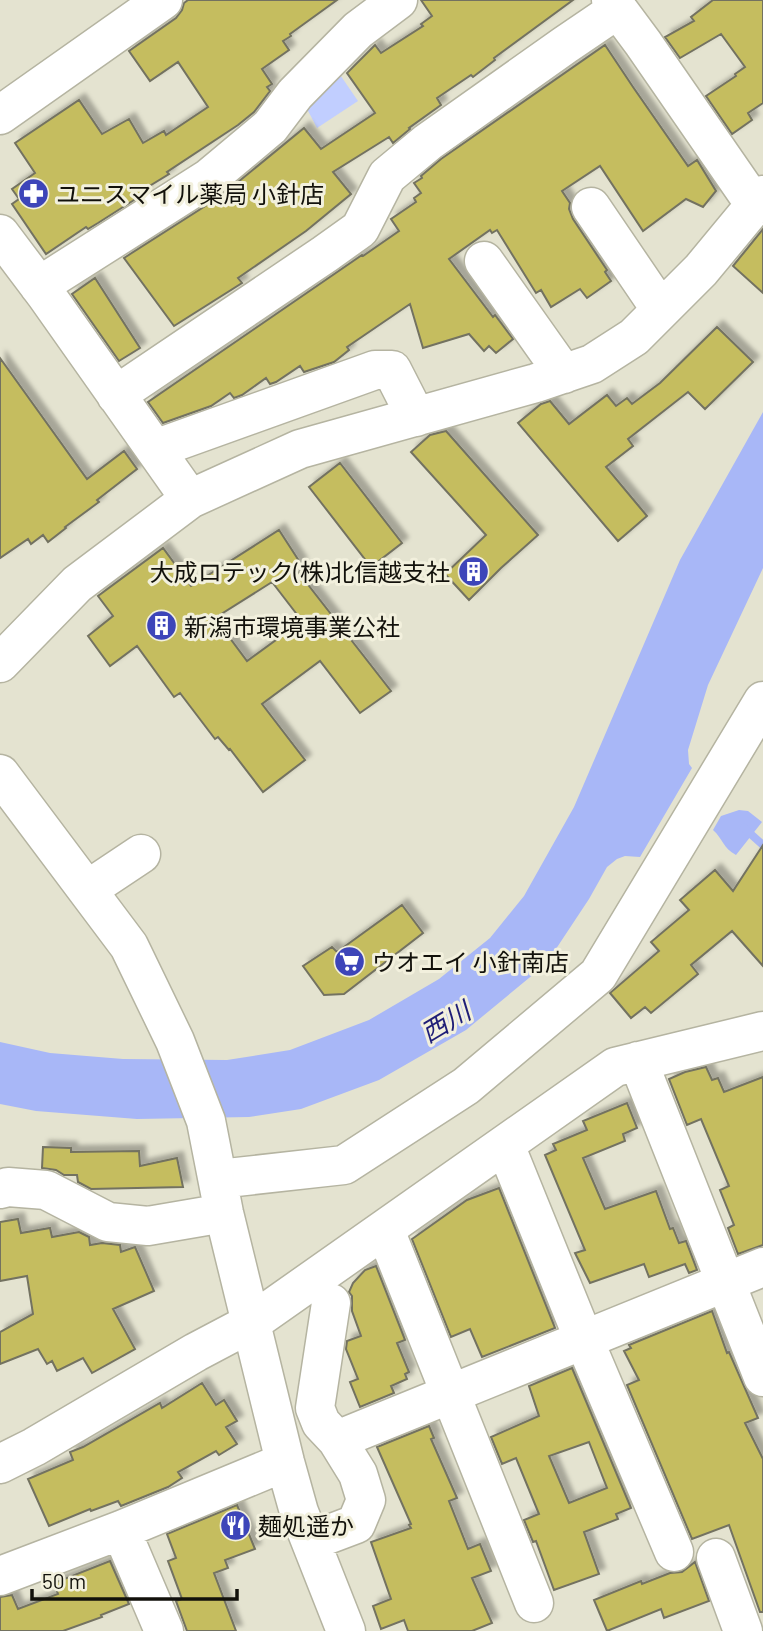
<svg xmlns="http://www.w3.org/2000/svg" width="763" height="1631" font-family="Barlow,'Noto Sans JP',sans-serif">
<defs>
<filter id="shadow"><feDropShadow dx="6" dy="-6" stdDeviation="2" flood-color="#0004"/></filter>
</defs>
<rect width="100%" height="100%" fill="#e4e3d0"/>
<path fill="#c1ceff" d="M334 66 358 101 317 128 305 105Z"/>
<path fill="#a8b7f7" d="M763 412V568L708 685 688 750 689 764 692 768 640 857 625 856 617 859 607 867 589 899 546 964 466 1030 379 1080 301 1109 249 1117 137 1119 36 1111 0 1104V1042L50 1053 123 1059 227 1060 290 1050 369 1020 439 979 490 938 524 896 574 807 680 560Z
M739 810 748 811 762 822 736 855C723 848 723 839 713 830L721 816Z"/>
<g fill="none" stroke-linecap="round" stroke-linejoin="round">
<path stroke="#a8b7f7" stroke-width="8" d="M744 828 763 845"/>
</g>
<path fill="#c5bd5f" stroke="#737261" stroke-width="2" fill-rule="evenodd" filter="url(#shadow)" d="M188 0H337L290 34 291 36 283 41 289 50 262 69 272 84 267 87 270 91 254 112 238 125 167 172 169 174 143 190 145 193 98 223 88 229 86 227 46 254 12 204 19 199 12 189 35 173 15 143 79 100 102 134 129 119 143 143 164 131 166 135 208 107 178 62 150 81 129 51 176 18 182 10 184 3Z
M421 0H573L494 58 495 60 473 77 471 75 437 98 441 105 409 128 410 129 393 143 389 137 333 172 351 194 306 231 238 278 242 283 174 326 124 258 221 196 304 128 321 149 375 113 347 73 375 45 381 53 423 26 421 24 432 16Z
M713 0H763V103L748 113 752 120 732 134 706 96 736 76 735 74 745 67 721 34 680 58 665 37 694 21 691 17Z
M605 45 633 87 688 166 697 160 716 191 703 207 686 199 643 231 600 166 562 191 570 203 569 209 573 219 607 270 605 272 611 281 587 298 580 289 551 307 541 290 536 293 497 230 492 233 490 230 449 259 493 317 495 315 513 339 496 353 489 346 484 351 469 334 423 348 410 304 347 347 349 350 334 362 304 372 300 366 276 382 270 384 266 378 242 395 234 398 230 393 211 406 163 423 148 402 362 255 363 256 399 231 391 219 416 202 414 198 421 193 414 183 422 178 421 176 441 159Z
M763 229V293L733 266Z
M95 278 140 348 119 361 72 294Z
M717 327 753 362 705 409 688 392 628 439 633 446 606 467 647 516 618 541 518 423 541 404 550 401 569 424 607 395 616 406 627 398 632 404 660 383Z
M0 358 87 479 124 451 137 469 97 500 99 502 65 527 66 528 48 542 43 535 31 544 28 539 0 558Z
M446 431 538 535 501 568 469 600 445 574 486 535 411 452 430 435Z
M340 463 402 543 371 567 309 487Z
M279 530 301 564 295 568 391 691 360 713 320 661 262 704 305 760 263 792 230 749 229 750 218 737 215 739 180 693 174 697 137 646 110 666 88 636 113 616 98 596 163 548 191 586ZM272 582 302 621 247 661 215 618Z
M763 845V966L732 931 691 965 698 974 651 1013 645 1007 631 1018 610 993 659 951 651 942 689 910 680 900 715 870 733 891Z
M402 905 423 933 344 994 324 995 303 966 332 947 337 952Z
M706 1067 712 1080 718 1078 724 1092 763 1077V1245L738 1254 728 1228 734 1225 720 1190 729 1186 701 1119 687 1125 669 1079 685 1072Z
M627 1103 637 1128 623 1134 625 1141 583 1158 605 1209 656 1191 670 1229 673 1228 679 1243 686 1241 697 1270 689 1273 685 1264 649 1277 644 1264 590 1283 575 1253 585 1250 545 1155 556 1150 553 1144 587 1130 583 1121Z
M43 1147 71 1148V1152L139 1151 140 1166 177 1158 183 1187 91 1189 78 1182 77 1175H64L56 1170 42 1168Z
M499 1188 555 1328 482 1357 470 1329 451 1337 412 1239 467 1200Z
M18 1219 21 1233 50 1228 52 1237 79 1232 89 1237 90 1245 102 1243 120 1245 121 1252 135 1247 154 1291 113 1309 135 1349 92 1373 83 1358 57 1371 52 1361 47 1364 38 1349 0 1364V1332L33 1314 27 1276 0 1281V1222Z
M376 1266 405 1340 397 1343 409 1372 405 1374 407 1379 391 1386 394 1393 360 1407 350 1382 358 1379 346 1349 347 1341 361 1336 352 1311V1296L349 1292 353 1283 365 1270Z
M712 1311 727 1353 729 1352 758 1418 745 1423 763 1459V1612H760L729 1525 692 1539 627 1385 639 1380 624 1351 631 1348 629 1345Z
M572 1368 631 1508 616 1514 618 1519 584 1532 599 1574 554 1590 536 1541 533 1542 524 1520 539 1514 516 1458 502 1464 491 1437 539 1416 529 1386ZM589 1442 607 1488 569 1503 549 1456Z
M202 1383 216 1405 224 1400 237 1421 226 1427 237 1444 219 1455 216 1451 178 1472 182 1478 168 1487 121 1506 118 1501 91 1511 90 1509 49 1526 28 1479 73 1460 70 1452 83 1447 160 1403 162 1408Z
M429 1426 434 1438 431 1439 457 1498 449 1501 468 1549 480 1544 491 1571 472 1578 492 1623 472 1631H408L404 1620 381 1629 373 1606 391 1599 371 1542 411 1528 409 1525 411 1524 377 1447Z
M237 1505 255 1549 225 1560 228 1568 214 1573 236 1631H187L176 1601 182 1599 168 1561 176 1558 167 1534Z
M110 1561 129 1604 101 1615 102 1617 63 1631H0V1597L12 1595 18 1609 58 1594 54 1583Z
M695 1562 709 1601 664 1618 661 1609 607 1631 594 1600 641 1581 642 1584 670 1573 682 1572Z"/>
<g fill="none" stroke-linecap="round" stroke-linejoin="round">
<defs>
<path id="minor" d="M611 0 643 43 755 205
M0 115 163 0
M591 207 661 310
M0 234 46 295 190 499
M484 261 564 374
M39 286 209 178 270 127 295 94 358 30 398 0
M116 395 325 254 360 229 387 176 428 142 565 45 618 9
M155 449 375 370H392L416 417
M0 663 77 584 190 499 300 449 536 383 592 364 634 337 701 270 763 195
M0 774 129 946 175 1041 206 1121 224 1213 285 1462 299 1512 346 1631
M87 890 141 854
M638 1061 763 1377
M505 1145 584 1340 674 1552
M218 1179 344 1165 466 1086 598 975 763 701
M0 1189 8 1187 46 1190 108 1222 148 1226 224 1213
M385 1230 534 1603
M337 1440 763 1267
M0 1464 34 1447 196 1352 251 1323 615 1067 763 1031
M121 1530 164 1631
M311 1541 356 1524 366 1500 358 1474 337 1440 321 1423 315 1408 331 1303
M716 1558 743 1631
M0 1576 121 1530 285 1462"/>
</defs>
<use href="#minor" stroke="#b5b4a1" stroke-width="41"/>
<use href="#minor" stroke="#fff" stroke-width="38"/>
</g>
<defs>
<symbol id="pharmacy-disc" viewBox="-11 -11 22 22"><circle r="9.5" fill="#3d45b9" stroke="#f2f0dd"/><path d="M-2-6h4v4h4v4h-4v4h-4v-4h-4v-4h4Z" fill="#fff"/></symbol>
<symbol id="building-disc" viewBox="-11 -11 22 22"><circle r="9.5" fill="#3d45b9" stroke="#f2f0dd"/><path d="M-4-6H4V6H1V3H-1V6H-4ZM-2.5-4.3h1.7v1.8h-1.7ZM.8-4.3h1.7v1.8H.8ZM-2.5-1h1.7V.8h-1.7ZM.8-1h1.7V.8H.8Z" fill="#fff"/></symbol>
<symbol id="supermarket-disc" viewBox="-11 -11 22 22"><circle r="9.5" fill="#3d45b9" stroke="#f2f0dd"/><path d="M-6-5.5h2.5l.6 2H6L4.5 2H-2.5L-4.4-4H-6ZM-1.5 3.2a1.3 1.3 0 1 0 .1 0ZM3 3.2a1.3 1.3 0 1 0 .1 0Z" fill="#fff"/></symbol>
<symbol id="restaurant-disc" viewBox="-11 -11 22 22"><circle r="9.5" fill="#3d45b9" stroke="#f2f0dd"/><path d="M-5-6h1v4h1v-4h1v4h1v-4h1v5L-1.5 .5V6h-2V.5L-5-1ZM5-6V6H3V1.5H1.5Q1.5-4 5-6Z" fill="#fff"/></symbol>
</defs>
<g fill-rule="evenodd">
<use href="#pharmacy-disc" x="16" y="176" width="35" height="35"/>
<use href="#building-disc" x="456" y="554" width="35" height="35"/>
<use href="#building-disc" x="144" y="608" width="35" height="35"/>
<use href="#supermarket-disc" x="332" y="944" width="35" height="35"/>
<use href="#restaurant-disc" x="218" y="1508" width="35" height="35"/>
</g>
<g text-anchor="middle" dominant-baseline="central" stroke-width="6" stroke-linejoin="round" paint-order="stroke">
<g font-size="24" fill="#12110b" stroke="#f2f0dd" text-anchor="start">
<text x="56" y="193">ユニスマイル薬局 小針店</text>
<text x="450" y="571" text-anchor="end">大成ロテック(株)北信越支社</text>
<text x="184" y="626">新潟市環境事業公社</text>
<text x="372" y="961">ウオエイ 小針南店</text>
<text x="258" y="1525">麺処遥か</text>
</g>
<g font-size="26" font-style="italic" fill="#1f1e77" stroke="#f2f0dd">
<text transform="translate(445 1021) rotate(-31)">西川</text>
</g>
</g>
<path d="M32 1589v10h205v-10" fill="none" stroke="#12110b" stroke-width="3.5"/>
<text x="42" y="1589" font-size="21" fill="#12110b" stroke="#f2f0dd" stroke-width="5" paint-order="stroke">50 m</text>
</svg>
